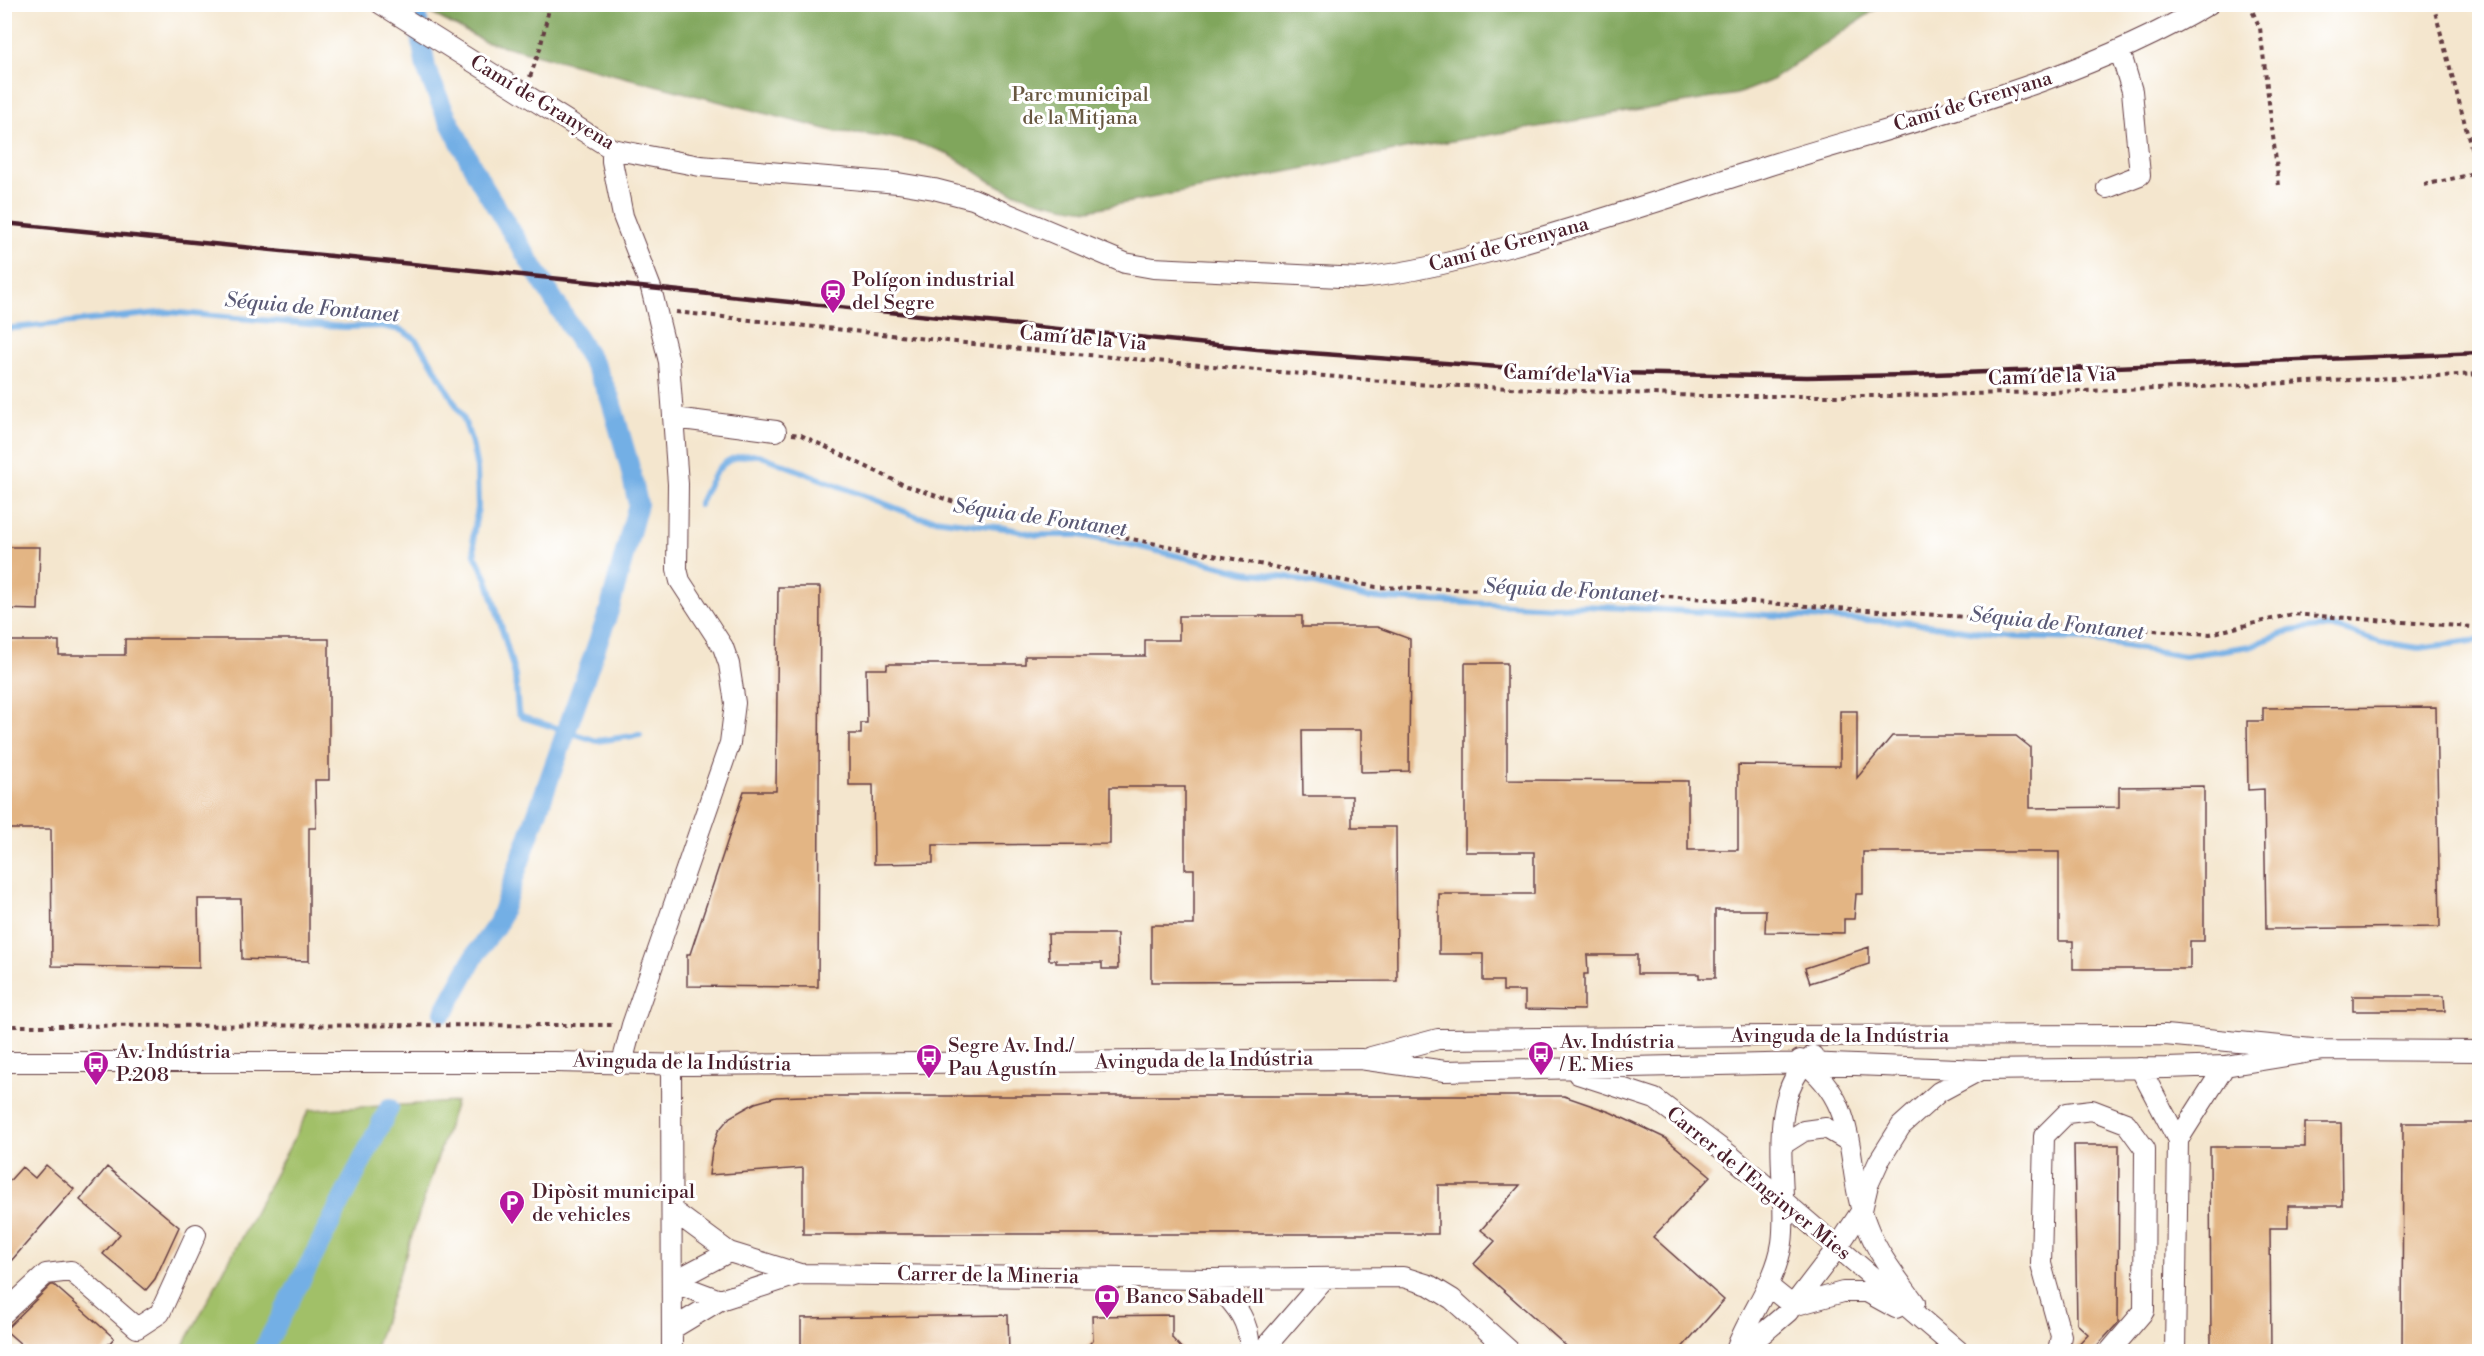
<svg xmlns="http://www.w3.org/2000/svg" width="2484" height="1356" font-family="'Libre Bodoni',serif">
<rect width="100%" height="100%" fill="#fff"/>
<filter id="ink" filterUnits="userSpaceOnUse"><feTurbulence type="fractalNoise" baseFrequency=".0167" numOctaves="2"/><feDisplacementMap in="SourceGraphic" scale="12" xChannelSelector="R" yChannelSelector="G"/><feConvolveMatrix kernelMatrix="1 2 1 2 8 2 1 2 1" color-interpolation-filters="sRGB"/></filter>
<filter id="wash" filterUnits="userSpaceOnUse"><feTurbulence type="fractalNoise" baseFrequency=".008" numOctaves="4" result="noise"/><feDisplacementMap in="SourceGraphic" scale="24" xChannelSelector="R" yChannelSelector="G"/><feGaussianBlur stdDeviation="1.35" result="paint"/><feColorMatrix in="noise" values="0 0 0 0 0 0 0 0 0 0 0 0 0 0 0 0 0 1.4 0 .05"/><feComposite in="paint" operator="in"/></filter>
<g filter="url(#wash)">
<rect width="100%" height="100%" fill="#f4e6ce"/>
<path fill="#a1c068" stroke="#76704a" stroke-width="1.5" d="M456 1102 374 1351H181L309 1110Z"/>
<path fill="#80a65c" stroke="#656244" stroke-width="1.5" d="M415 5H1882L1770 81 1737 94 1410 148 1089 210C1054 206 1020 198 988 180 973 170 958 158 941 151 907 138 873 133 837 132L484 41Z"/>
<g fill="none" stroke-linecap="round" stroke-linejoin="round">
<path stroke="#73afe5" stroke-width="6" d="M4 329 168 312 344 327 381 326 401 330 415 339 430 360 463 417 472 443 477 469 478 508 473 535 475 555 487 579 501 625 515 675 518 712 522 717 597 741 640 735
M699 505C714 474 719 453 759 455L919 517 1005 528 1037 535H1079L1137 546 1245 572 1288 577 1367 598 1555 607 1585 606 1906 622 2014 637 2084 639 2184 656 2250 646 2290 631 2318 627 2338 628 2380 642 2419 648 2480 640"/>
<path stroke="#73afe5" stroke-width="20" d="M415 4 426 68 444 111 480 181 596 368 610 398 629 464 638 504 609 611 498 923 477 952 444 1012
M262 1352 311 1261 389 1108"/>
</g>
<g id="blocks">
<path fill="#e3b584" d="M4 547H40L38 610 4 609Z
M778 587H820L818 987 687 986V954H690L744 791H776Z
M1179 616H1302V627H1377L1410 639 1409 771 1361 772V730H1302L1303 796H1352V827H1396L1397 981 1151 982V925H1194V869H1185V787H1110V844L933 845V863L874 864 873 785H849V734H861V723H867L866 669H887V664H1025V656H1145V640H1179Z
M125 639H329V780H315L316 828H309V961L242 959 241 899H198L199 968 52 966 51 829H4V641H59V655H125Z
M1465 663H1507V780L1688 781V850H1738V765L1840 766V711H1857V778L1892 736H2016L2030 747V808L2119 807V787L2204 786V941H2190V969H2073V941H2059V852H1863V894H1856L1854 919H1844V933L1765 932 1766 910H1715V978H1699V974H1637V955H1587L1588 974H1584V1010L1525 1009V991H1503V981H1483V954H1439V894H1534V852H1465Z
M2436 707 2440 927 2266 929 2264 789 2248 790 2247 721H2263V708Z
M1048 934H1117L1118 969H1102V963H1056V960H1049Z
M1869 947V964L1810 983 1805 968Z
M2353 996H2444L2445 1011H2353Z
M802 1096H1564L1610 1112 1665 1138 1711 1176 1653 1237 1724 1300 1678 1352H1573L1474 1264 1495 1241 1481 1230 1520 1185H1438V1234H803V1168L709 1175 712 1150 718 1131 730 1117 755 1103 776 1097Z
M2305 1123H2341L2342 1206H2288V1228H2270L2271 1352H2211L2210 1147H2305Z
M2403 1123H2480V1352H2402Z
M2074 1145H2119L2118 1323 2091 1352H2071L2088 1334 2077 1324Z
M46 1165 74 1189 4 1269V1187L22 1167 35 1178Z
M107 1167 179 1227 155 1279 146 1290 103 1254 120 1234 80 1200Z
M51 1285H54L114 1338 102 1352H30L5 1330Z
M1008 1315 1009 1352H801V1318Z
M1172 1315V1338L1185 1352H1082L1093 1340 1092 1316Z"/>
</g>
</g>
<g filter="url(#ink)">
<use href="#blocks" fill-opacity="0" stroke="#643d43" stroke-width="1.5"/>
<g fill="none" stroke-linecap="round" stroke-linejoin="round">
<defs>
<path id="minor" d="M381 4 612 149 700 166 898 183 934 189 973 199 1125 263 1153 268 1360 278C1411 273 1461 260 1511 246 1597 222 1681 194 1767 166 1916 119 2073 85 2209 4
M612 149V161L623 216 651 288 669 362 678 484 677 569 680 581 723 647 729 664 735 703 730 743 632 1025 622 1063
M2107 188 2140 175 2132 91 2120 51
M674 418 776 431
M1371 1057 1438 1039 1767 1036 2165 1035 2323 1050 2480 1051
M1800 1060C1863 1104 1843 1165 1867 1226 1878 1255 1897 1278 1915 1303
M4 1062H555L690 1065 1360 1059 1445 1071 1805 1063 1982 1070 2167 1068 2225 1066 2323 1050
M671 1065 672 1352
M2140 1068 2178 1140 2175 1352
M1578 1074 1655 1099 1731 1156 1960 1352
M2178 1140 2225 1066
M1782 1145 1804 1131 1826 1128 1848 1141
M672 1210 729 1252 800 1274 1211 1279 1403 1277 1429 1285 1452 1299 1511 1352
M1211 1279C1231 1301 1252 1319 1249 1352
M672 1282 729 1252
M672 1282 720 1300
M1767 1285 1793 1306 1843 1292H1867L1896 1308
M4 1313 46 1274 71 1271 137 1328 160 1313 196 1234
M672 1329 720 1300 800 1274
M1261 1352 1325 1278
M1735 1352C1748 1315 1776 1283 1782 1243 1790 1187 1762 1096 1813 1056
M1741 1352 1788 1312 1837 1248 1862 1210 1868 1185 1879 1161 1901 1126 1939 1092 1980 1070
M2058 1352 2061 1336 2041 1264 2044 1136 2067 1113 2092 1110 2126 1123 2145 1149 2144 1311 2109 1352"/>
</defs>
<use href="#minor" stroke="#643d43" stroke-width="22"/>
<path stroke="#643d43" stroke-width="4" stroke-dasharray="4.5 4.5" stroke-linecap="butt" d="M2249 4 2260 28 2279 186
M530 77 540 49 550 4
M2424 185 2478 173 2433 4
M676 312 1021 349 1415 384 1700 396H1896L2157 389 2480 374
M792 434 801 435 904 485 969 507 1376 587 1636 594 2210 634 2292 614 2472 627 2480 625
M4 1026 613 1025"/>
<use href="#minor" stroke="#fff" stroke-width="20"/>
<path stroke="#4a1f2b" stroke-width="4.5" d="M4 223 1257 349 1568 372 1807 377 1908 375 2480 353"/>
</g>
</g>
<defs>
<symbol id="station-pin" viewBox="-11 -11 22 30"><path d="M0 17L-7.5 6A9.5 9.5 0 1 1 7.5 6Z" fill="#b5179e" stroke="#fff"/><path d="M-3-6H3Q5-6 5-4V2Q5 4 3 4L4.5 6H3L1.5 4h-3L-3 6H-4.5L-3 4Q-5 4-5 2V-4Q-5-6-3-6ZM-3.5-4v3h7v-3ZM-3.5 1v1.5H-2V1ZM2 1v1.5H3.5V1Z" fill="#fff"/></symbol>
<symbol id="bus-pin" viewBox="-11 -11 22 30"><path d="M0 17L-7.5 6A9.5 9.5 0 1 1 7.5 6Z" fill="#b5179e" stroke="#fff"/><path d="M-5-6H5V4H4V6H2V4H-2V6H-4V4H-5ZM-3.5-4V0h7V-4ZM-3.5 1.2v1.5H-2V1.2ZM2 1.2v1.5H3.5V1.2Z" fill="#fff"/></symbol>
<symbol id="parking-pin" viewBox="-11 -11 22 30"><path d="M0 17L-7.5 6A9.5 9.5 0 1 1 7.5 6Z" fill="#b5179e" stroke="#fff"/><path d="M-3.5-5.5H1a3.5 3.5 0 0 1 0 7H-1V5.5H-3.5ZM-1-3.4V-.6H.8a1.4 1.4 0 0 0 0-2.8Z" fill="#fff"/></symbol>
<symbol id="bank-pin" viewBox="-11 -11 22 30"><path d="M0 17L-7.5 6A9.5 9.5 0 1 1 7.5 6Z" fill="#b5179e" stroke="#fff"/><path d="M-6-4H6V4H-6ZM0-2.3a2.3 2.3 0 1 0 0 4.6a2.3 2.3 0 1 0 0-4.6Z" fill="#fff"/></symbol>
</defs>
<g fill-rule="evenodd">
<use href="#station-pin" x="818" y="277" width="30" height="40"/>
<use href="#bus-pin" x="1526" y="1039" width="30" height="40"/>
<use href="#bus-pin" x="914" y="1042" width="30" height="40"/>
<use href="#bus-pin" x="81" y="1049" width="30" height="40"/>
<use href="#parking-pin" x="497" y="1188" width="30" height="40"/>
<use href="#bank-pin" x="1092" y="1282" width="30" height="40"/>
</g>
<g text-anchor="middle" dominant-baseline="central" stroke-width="6" stroke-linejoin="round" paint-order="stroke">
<g font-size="20" fill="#685740" stroke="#fff">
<text x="1080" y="95">Parc municipal<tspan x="1080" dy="23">de la Mitjana</tspan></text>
</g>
<g font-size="20" fill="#4a1f2b" stroke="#fff">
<text transform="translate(1973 102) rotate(-17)">Camí de Grenyana</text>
<text transform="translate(542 103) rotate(31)">Camí de Granyena</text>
<text transform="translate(1509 245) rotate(-15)">Camí de Grenyana</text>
<text transform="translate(1083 339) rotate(5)">Camí de la Via</text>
<text transform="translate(1567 375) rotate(2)">Camí de la Via</text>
<text transform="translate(2052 377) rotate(-2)">Camí de la Via</text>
<text x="1840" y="1036">Avinguda de la Indústria</text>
<text transform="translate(1204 1061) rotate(-1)">Avinguda de la Indústria</text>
<text transform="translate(682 1063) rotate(1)">Avinguda de la Indústria</text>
<text transform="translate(1758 1184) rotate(39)">Carrer de l'Enginyer Mies</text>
<text transform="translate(988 1276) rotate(1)">Carrer de la Mineria</text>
</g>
<g font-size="20" fill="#4a1f2b" stroke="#fff" text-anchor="start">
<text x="852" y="280">Polígon industrial<tspan x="852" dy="23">del Segre</tspan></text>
<text x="1560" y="1042">Av. Indústria<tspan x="1560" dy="23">/ E. Mies</tspan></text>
<text x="948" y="1046">Segre Av. Ind./<tspan x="948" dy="23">Pau Agustín</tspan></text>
<text x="116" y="1052">Av. Indústria<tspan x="116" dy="23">P.208</tspan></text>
<text x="532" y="1192">Dipòsit municipal<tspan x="532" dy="23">de vehicles</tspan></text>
<text x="1126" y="1297">Banco Sabadell</text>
</g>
<g font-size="21" font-style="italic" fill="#5a5975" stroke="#fff">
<text transform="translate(312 308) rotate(5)">Séquia de Fontanet</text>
<text transform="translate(1040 518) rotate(8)">Séquia de Fontanet</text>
<text transform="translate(1571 591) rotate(3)">Séquia de Fontanet</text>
<text transform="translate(2057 624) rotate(6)">Séquia de Fontanet</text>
</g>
</g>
<rect width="2484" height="1356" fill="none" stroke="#fff" stroke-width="24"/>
</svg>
